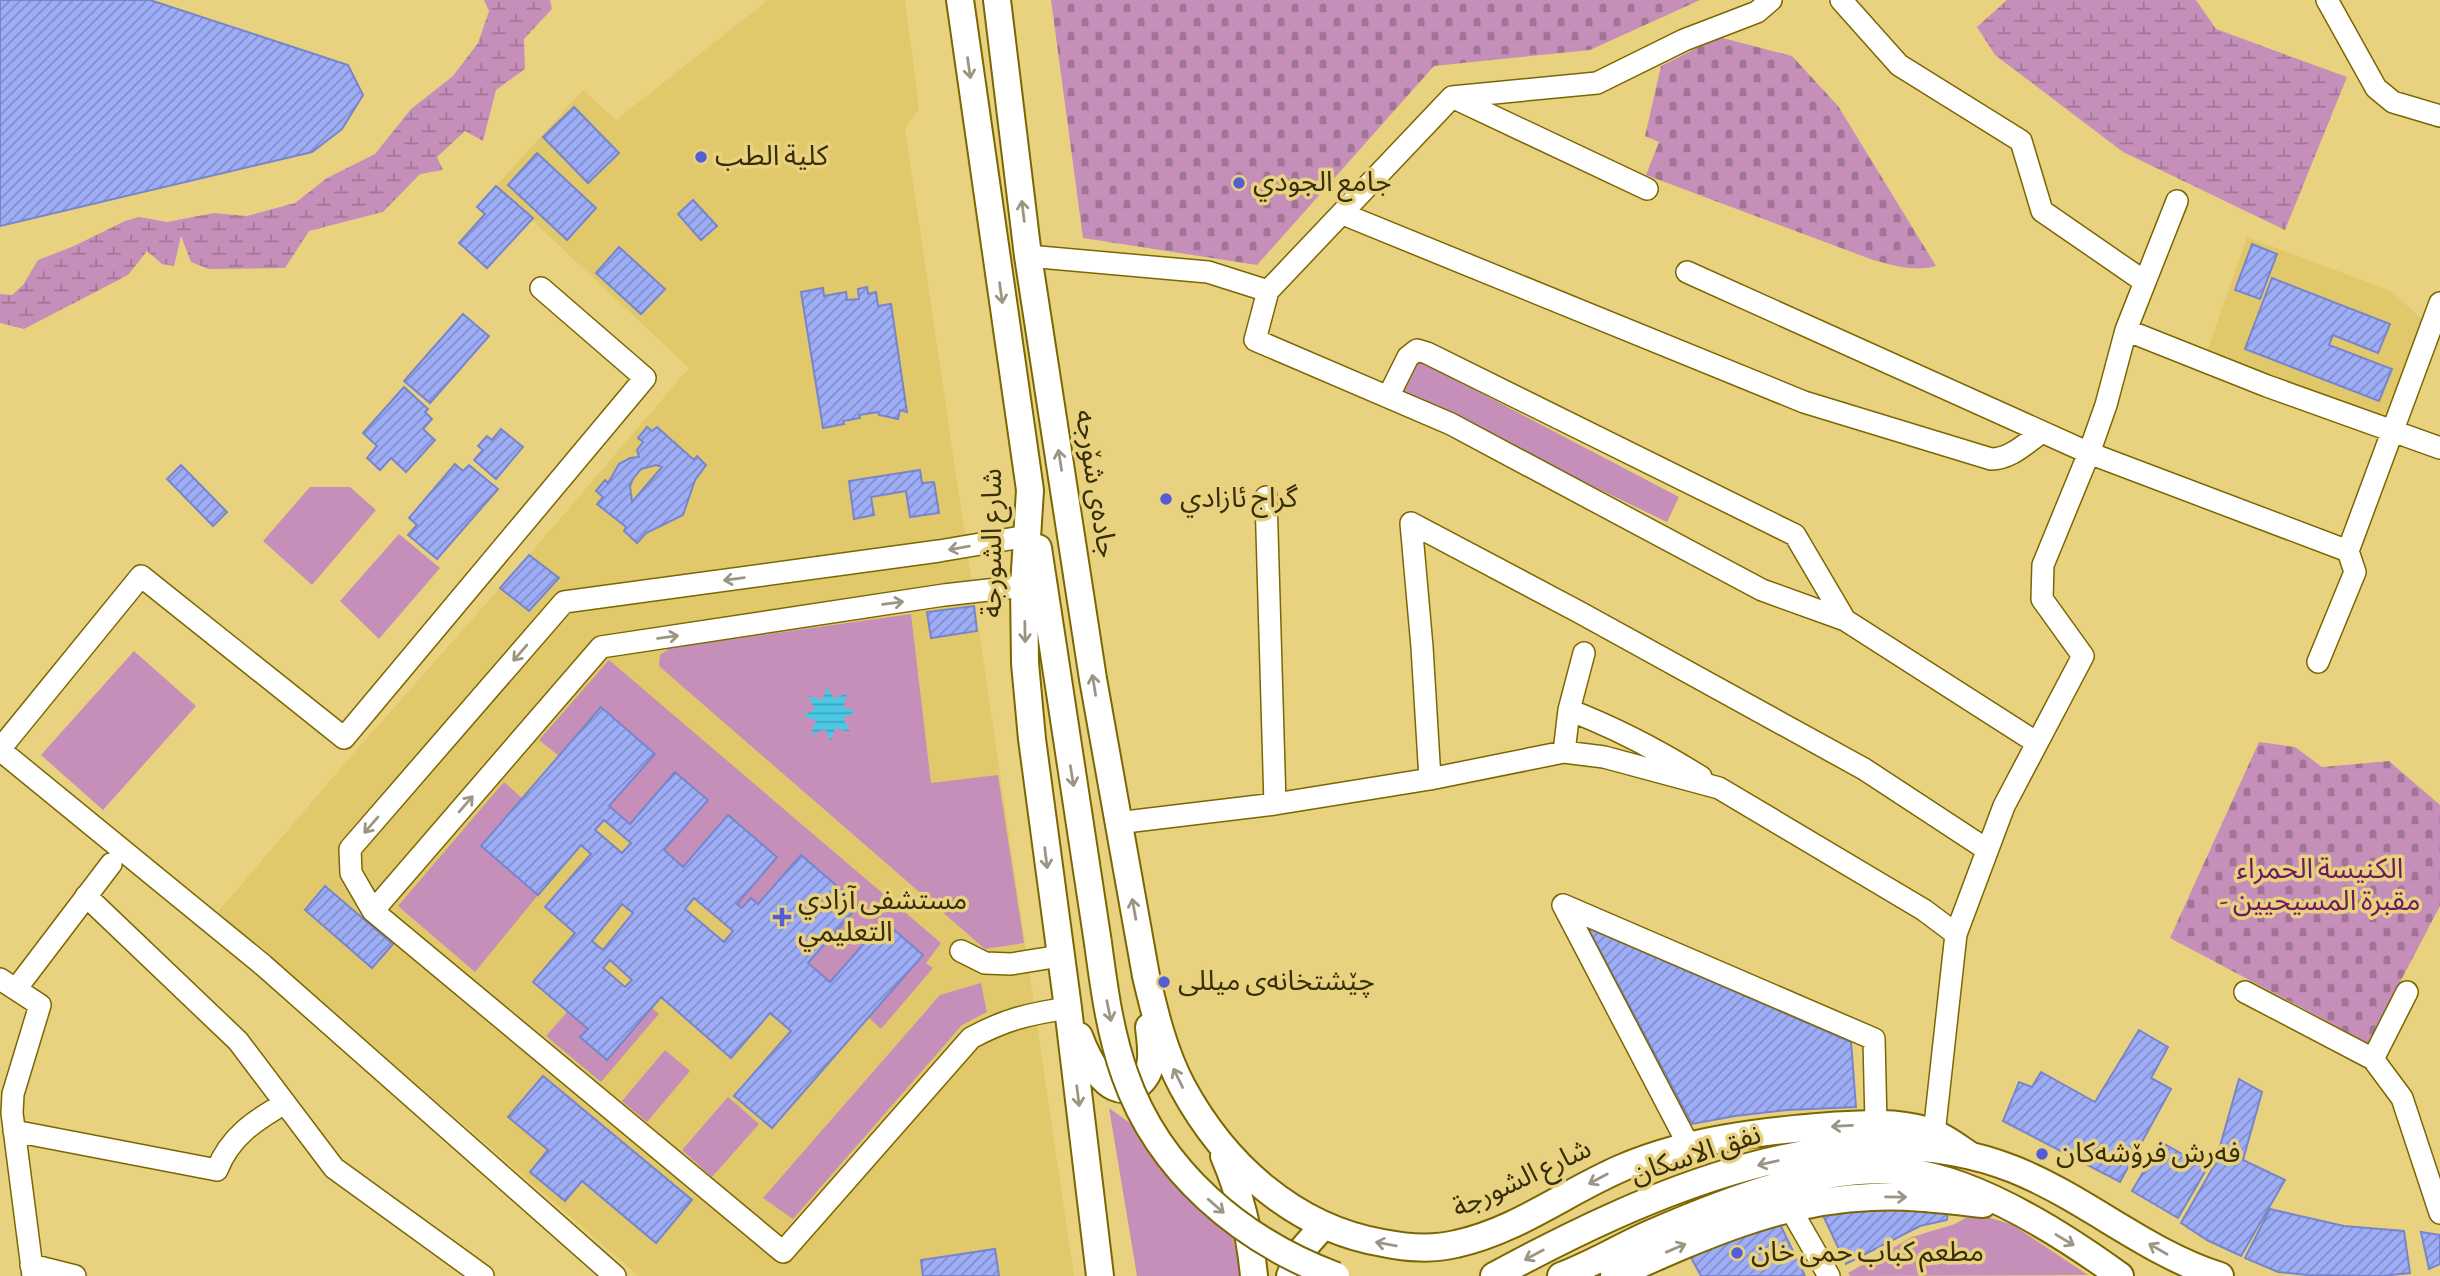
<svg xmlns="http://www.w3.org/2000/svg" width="2440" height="1276" font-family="'Alegreya Sans','Noto Sans Arabic',sans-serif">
<defs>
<pattern id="wetland-marsh" width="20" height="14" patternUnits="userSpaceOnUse" patternTransform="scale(1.75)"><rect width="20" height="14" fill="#c58fb9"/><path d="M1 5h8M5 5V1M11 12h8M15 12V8" fill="none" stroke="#a17595"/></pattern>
<pattern id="cemetery-stones" width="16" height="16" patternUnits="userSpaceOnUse" patternTransform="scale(1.75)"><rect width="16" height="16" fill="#c58fb9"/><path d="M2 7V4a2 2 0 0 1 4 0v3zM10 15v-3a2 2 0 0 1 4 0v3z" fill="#a17595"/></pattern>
<pattern id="water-rules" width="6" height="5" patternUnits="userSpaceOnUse" patternTransform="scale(1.75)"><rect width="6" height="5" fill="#49c9e5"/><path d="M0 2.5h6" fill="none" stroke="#3ea4b8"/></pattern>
<pattern id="building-hatch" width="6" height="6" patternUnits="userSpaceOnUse" patternTransform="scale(1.75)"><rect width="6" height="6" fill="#9eadf7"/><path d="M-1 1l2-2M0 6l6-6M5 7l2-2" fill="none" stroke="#828dc6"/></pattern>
</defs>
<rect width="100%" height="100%" fill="#e9d27f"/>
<path fill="#e0c86b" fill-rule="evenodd" d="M768 0H905L919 109 905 128 1074 1276H639L218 912 346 762 529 555 689 368 496 186 583 90 616 120ZM911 614 931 783 1023 943 985 949 659 665 660 656 670 648ZM609 661 940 943 926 963 933 968 869 1017 923 955 884 921 831 982 808 963 859 905 801 855 759 903 751 898 743 908 737 903 777 857 728 815 683 866 708 800 675 772 610 806 655 754 601 707 539 740ZM522 798 481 846 475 971 398 906ZM981 983 987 1012 962 1025 793 1219 764 1198ZM651 1008 659 1014 601 1082 567 1012 580 1037 607 1060Z
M2247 237 2391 291 2422 319 2390 418 2207 352Z"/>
<path fill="#c58fb9" d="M1416 359 1679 497 1667 522 1402 394Z
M310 487H350L376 510 312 585 263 541Z
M399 534 440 568 379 639 340 601Z
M911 614 931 783 998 775 1024 943 985 949 659 666 660 655 670 648Z
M134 651 196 706 103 810 41 755Z
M609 660 941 943 926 963 933 968 881 1029 868 1017 923 955 884 921 830 982 808 963 859 905 801 855 758 904 751 898 742 908 737 904 777 857 728 815 683 867 664 850 707 800 675 772 630 824 609 806 655 753 601 708 559 756 539 740Z
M504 782 522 798 481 846 538 895 475 972 398 906Z
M981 983 987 1012 962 1025 793 1219 763 1198 940 995Z
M652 1008 659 1014 601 1082 546 1036 567 1012 588 1029 581 1037 607 1060Z
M665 1050 690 1071 647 1122 622 1101Z
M728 1097 759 1124 712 1177 682 1150Z
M1109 1108 1144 1133 1232 1234 1241 1276H1137Z
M1974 1213 2013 1225 2088 1275 1850 1276 1848 1273 1912 1237 1955 1224Z"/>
<path fill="url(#wetland-marsh)" d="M484 0H550L552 9 524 39 525 69 496 90 483 141 465 131 437 157 443 170 420 174 383 212 309 231 285 268 209 269 191 262 181 236 174 266 162 264 147 251 128 275 24 329 0 323V294L12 295 23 285 38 260 74 246 125 221 139 217 167 222 214 213 247 216 295 203 327 178 375 154 411 109 453 76 478 43 489 11Z
M2007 0H2196L2216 29 2347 77 2285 230 2123 152 1995 55 1977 27Z"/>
<path fill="url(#cemetery-stones)" d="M1051 0H1700L1590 50 1434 66 1257 265 1083 238Z
M1719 37 1792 56 1838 106 1936 266C1914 272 1895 266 1873 260L1646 175 1659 142 1645 136 1661 66Z
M2259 742 2295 747 2322 767 2389 761 2440 805V906L2368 1043 2170 938Z"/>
<path fill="url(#water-rules)" d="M827 687 834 699 847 693 843 707 856 711 843 718 850 732 835 728 831 741 825 729 811 735 816 720 803 716 815 709 808 696 823 700Z"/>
<path fill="url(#building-hatch)" stroke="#7885cb" stroke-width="2" fill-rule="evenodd" d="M0 0H150L348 65 363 95 342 129 312 152 0 226Z
M574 107 619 153 588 183 543 137Z
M537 153 596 208 567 240 508 185Z
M496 186 533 218 487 268 459 243 485 214 477 207Z
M693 200 717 226 701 240 678 214Z
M2252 244 2277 254 2260 299 2235 290Z
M619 247 665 289 641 314 596 273Z
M2272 278 2390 324 2378 353 2333 335 2329 345 2392 369 2379 401 2245 349Z
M867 287 868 294 876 292 878 306 891 304 907 412 900 410 898 419 879 415 878 412 859 415 860 418 843 421 844 424 823 428 801 292 823 288 824 296 846 292 847 300 859 299 858 289Z
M463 314 489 336 430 403 404 381Z
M404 387 428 409 425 412 432 419 423 429 435 440 406 472 391 458 380 470 367 458 377 446 363 433Z
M647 427 652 431 657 427 694 460 697 456 706 465 695 480 683 515 646 533 637 543 624 531 626 527 597 504 603 497 596 491 605 480 608 483 619 464 630 458 639 457 637 450 643 442 638 438ZM656 465 662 467 632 502 630 486 633 479 641 469Z
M501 429 523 447 496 479 474 460 483 450 478 446 487 436 492 440Z
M455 464 463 471 469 465 498 489 437 559 408 535 417 525 409 518Z
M181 465 227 512 213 526 167 479Z
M920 470 922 483 934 482 939 513 910 517 906 491 871 497 874 515 854 519 849 481Z
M529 555 559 578 529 611 500 588Z
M974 606 977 631 931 638 927 612Z
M601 707 655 754 609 806 630 824 675 772 708 800 664 850 683 867 728 815 777 857 737 904 742 908 751 898 758 904 801 855 859 905 808 963 830 982 884 921 923 955 772 1128 734 1096 791 1031 770 1013 731 1058 661 997 607 1060 580 1037 588 1029 533 982 575 933 545 907 591 854 581 845 538 895 481 846ZM604 820 631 843 622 853 595 830ZM694 898 733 931 724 942 685 909ZM622 904 633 913 603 950 592 941ZM610 960 632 980 625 987 603 968Z
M325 886 393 944 372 968 305 910Z
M1588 928 1851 1042 1856 1107 1787 1110 1735 1116 1692 1124Z
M2139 1030 2168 1047 2151 1078 2171 1089 2120 1182 2003 1121 2019 1082 2032 1087 2041 1072 2095 1102Z
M543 1076 692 1200 656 1243 582 1181 565 1201 530 1172 548 1150 508 1117Z
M2239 1079 2262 1092 2243 1160 2285 1180 2241 1256 2207 1240 2181 1223 2215 1164Z
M2161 1142 2207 1168 2178 1218 2132 1191Z
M1819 1207 1948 1208 1947 1220 1920 1226 1846 1264Z
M2270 1209 2344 1226 2404 1231 2410 1273 2382 1276 2307 1275 2278 1272 2245 1258Z
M1776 1216 1805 1276H1701L1688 1252Z
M2421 1232 2440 1235V1264L2429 1269Z
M995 1249 999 1276H923L921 1260Z"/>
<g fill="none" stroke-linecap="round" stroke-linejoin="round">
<defs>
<path id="minor" d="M1771 0 1757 12 1684 40 1597 83 1452 97 1268 291 1255 340 1451 424 1762 590 1845 620 2037 743
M1841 0 1899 65 2021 141 2042 211 2145 282
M2327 0 2376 88 2393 102 2440 116
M1452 97 1647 189
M1343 214 1804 402 1991 459C2011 459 2026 443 2042 432
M1028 256 1208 272 1268 291
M1687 272 2089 453 2348 551
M2126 330 2267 386 2440 448
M1388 397 1408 357 1417 350 1427 353 1795 535 1845 620
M1266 497 1275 804
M1411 523 1579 612 1864 769 1986 849
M1411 523 1422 647 1430 779
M1027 536 939 551 564 602 350 849 351 873 373 911 783 1252 971 1038C1006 1019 1029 1014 1068 1008
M2318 662 2355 572 2348 551 2440 303
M1569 710C1616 728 1658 750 1701 777
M0 749 141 576 344 738 645 378 541 288
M0 750 263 965 615 1276
M1564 752 1569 710 1584 653
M1117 823 1275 804 1430 779 1564 752 1604 757 1719 788 1924 910 1956 934
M86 896 238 1041 334 1168 483 1276
M1563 905 1874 1039 1876 1124
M1563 905 1689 1146
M373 911 601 647 944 595 1024 586
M961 951 985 963 1011 964 1060 956
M0 979 40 1005 13 1094 12 1113 33 1276
M16 989 111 864
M2245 992 2373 1059 2402 1098 2440 1213
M2373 1059 2407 992
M14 1131 217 1170C230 1136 256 1120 285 1103
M1934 1134 1956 934 2004 806 2083 656 2042 599 2043 565 2089 453 2106 405 2126 330 2177 201
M1790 1208 1829 1276
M31 1265 75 1276"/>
<path id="major" d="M960 0 1030 490 1024 586 1025 663 1032 739 1068 1008 1100 1276
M997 0 1028 256 1093 679 1146 976C1155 1014 1164 1052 1182 1086 1224 1164 1294 1228 1383 1243 1408 1248 1431 1250 1456 1244 1517 1231 1567 1191 1624 1167 1688 1140 1761 1131 1830 1126 1861 1124 1894 1121 1925 1130 1942 1135 1956 1146 1971 1156
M1038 548 1098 943
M1079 1036C1086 1055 1106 1100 1134 1087 1142 1083 1148 1075 1150 1066 1153 1053 1150 1039 1149 1027
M1224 1156C1241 1196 1250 1233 1254 1276
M1290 1276 1301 1251 1323 1226
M1494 1276C1643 1195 1844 1103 2013 1169 2086 1198 2146 1253 2220 1276
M1561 1276C1593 1264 1622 1246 1652 1233 1726 1201 1826 1161 1908 1172 1978 1181 2062 1234 2120 1276
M1614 1276C1696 1239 1780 1200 1872 1197 1909 1195 1946 1200 1983 1204"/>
</defs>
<use href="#minor" stroke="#7c6600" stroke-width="24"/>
<use href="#major" stroke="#7c6600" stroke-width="30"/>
<use href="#minor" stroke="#fff" stroke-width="21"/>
<use href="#major" stroke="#fff" stroke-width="26"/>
<defs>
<path id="major-bridge" d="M1098 943C1104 988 1110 1033 1125 1075 1159 1172 1242 1241 1336 1276"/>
</defs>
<use href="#major-bridge" stroke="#7c6600" stroke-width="30" stroke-linecap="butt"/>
<use href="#major-bridge" stroke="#fff" stroke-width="26"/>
</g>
<defs><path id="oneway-shaft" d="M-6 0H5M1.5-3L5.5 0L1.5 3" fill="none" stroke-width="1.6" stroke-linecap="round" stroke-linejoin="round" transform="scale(1.75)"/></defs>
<g stroke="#9b9684">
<use href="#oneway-shaft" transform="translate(969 68) rotate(82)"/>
<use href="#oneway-shaft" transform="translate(1023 211) rotate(-97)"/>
<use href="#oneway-shaft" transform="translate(1001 293) rotate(82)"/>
<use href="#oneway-shaft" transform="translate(1060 460) rotate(-99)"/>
<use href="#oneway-shaft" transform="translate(959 548) rotate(170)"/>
<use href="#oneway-shaft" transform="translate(734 579) rotate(172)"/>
<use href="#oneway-shaft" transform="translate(893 603) rotate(-8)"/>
<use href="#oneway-shaft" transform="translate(1025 632) rotate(89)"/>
<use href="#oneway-shaft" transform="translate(668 637) rotate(-8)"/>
<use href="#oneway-shaft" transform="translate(520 653) rotate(131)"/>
<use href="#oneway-shaft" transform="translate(1094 685) rotate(-99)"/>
<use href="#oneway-shaft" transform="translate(1072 776) rotate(81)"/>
<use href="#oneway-shaft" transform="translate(466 804) rotate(-49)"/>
<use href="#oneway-shaft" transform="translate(371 825) rotate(131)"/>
<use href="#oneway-shaft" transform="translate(1046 858) rotate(83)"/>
<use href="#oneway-shaft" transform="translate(1134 909) rotate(-100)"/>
<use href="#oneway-shaft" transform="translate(1109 1011) rotate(78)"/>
<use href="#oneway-shaft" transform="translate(1178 1078) rotate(-116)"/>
<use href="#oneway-shaft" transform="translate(1078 1096) rotate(83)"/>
<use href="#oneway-shaft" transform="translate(1842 1126) rotate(177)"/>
<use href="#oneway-shaft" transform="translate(1768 1163) rotate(167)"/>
<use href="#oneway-shaft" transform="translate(1598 1179) rotate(152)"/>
<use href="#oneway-shaft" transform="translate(1896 1197) rotate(1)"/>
<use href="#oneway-shaft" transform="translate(1216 1206) rotate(41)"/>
<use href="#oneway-shaft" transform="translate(2065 1240) rotate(31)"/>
<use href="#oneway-shaft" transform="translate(1386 1244) rotate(-170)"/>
<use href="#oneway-shaft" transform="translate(1676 1248) rotate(-23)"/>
<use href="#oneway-shaft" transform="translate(2158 1249) rotate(-150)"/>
<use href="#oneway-shaft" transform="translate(1534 1255) rotate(152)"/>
</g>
<g fill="#535ed4" stroke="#e9d27f" stroke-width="2.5">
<circle cx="701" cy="157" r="7"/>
<circle cx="1239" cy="183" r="7"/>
<circle cx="1166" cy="499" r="7"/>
<path d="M778.5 906.5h7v7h7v7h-7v7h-7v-7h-7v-7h7z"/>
<circle cx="1164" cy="982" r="7"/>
<circle cx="2042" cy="1154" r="7"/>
<circle cx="1737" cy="1253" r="7"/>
</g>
<g text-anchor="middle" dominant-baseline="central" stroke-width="7" stroke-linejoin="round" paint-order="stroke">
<g font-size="28" fill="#372e0a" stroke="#e9d27f" text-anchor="start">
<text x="715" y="157">كلية الطب</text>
<text x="1253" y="183">جامع الجودي</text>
<text x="1180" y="499">گراج ئازادي</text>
<text x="798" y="901">مستشفى آزادي<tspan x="798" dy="32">التعليمي</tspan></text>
<text x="1178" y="982">چێشتخانەی میللی</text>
<text x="2056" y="1154">فەرش فرۆشەکان</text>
<text x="1751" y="1253">مطعم كباب حمى خان</text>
</g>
<g font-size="28" fill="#372e0a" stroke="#e9d27f">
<text transform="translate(1095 484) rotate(81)">جادەی شۆرجە</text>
<text transform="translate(993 543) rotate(-90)">شارع الشورجة</text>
<text transform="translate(1696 1155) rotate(-18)">نفق الاسكان</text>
<text transform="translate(1522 1179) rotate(-25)">شارع الشورجة</text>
</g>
<g font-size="28" fill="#6f1862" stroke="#e9d27f">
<text x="2320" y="870">الكنيسة الحمراء<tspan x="2320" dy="32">- مقبرة المسيحيين</tspan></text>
</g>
</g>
</svg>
